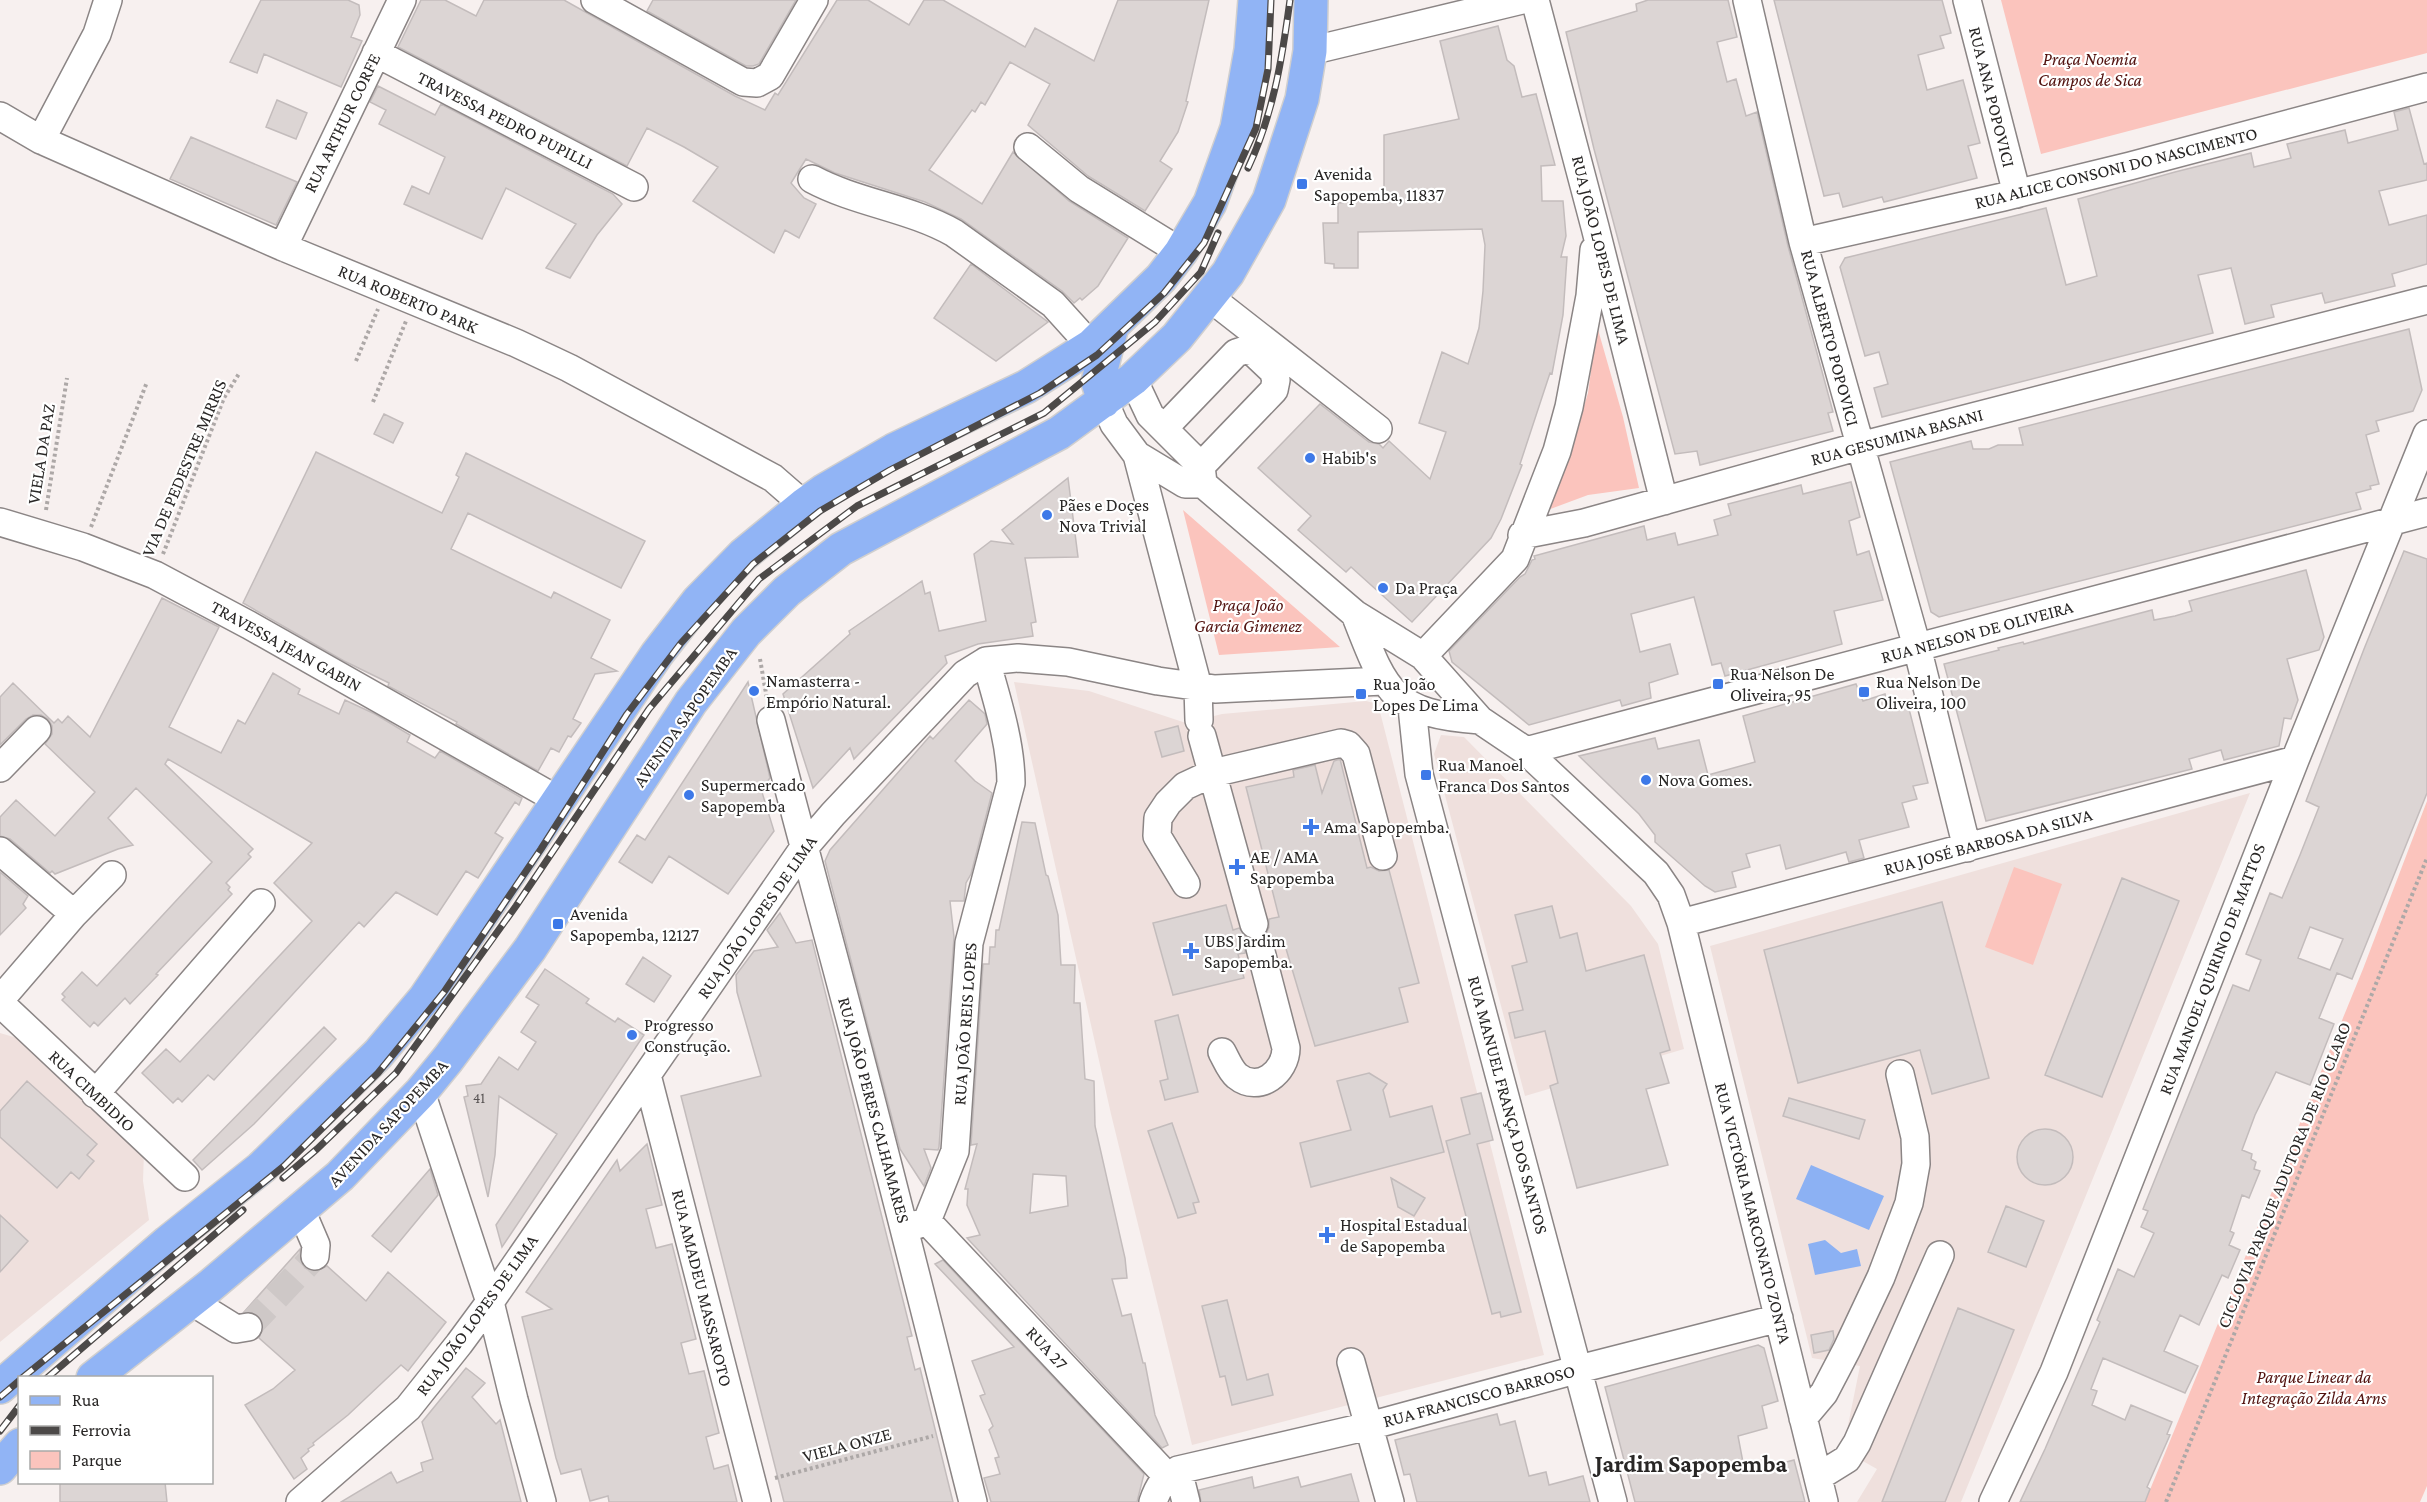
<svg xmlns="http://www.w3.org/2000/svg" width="2427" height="1502" font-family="'Crimson Pro',serif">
<rect width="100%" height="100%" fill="#f7f0ef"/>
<path fill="#efe0dd" d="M1014 682 1089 691 1186 723 1222 714 1366 701 1378 704 1544 1355 1192 1445 1111 1114Z
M1441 735 1464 737 1631 906 1658 944 1684 1049 1525 1096 1434 754Z
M2250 793 1961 1502H1857L1877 1469 1843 1450 1860 1366 1812 1358 1710 946Z
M0 1033 17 1038 144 1152 143 1181 149 1220 0 1342Z"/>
<path fill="#fbc4bd" d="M2001 0H2427V53L2041 154Z
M1597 326 1623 417 1639 488 1588 495 1545 511 1574 438 1588 393Z
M1183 510 1340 647 1219 655Z
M2427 801V1486L2420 1502H2145L2363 969Z
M2014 867 2062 884 2033 965 1985 947Z"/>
<path fill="#8cb1f3" d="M1811 1165 1884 1196 1869 1230 1796 1199Z
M1825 1240 1841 1253 1857 1249 1861 1266 1815 1275 1808 1244Z"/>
<path fill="#dcd5d4" stroke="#c3bcbc" stroke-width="1.5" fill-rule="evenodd" d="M261 0H348L359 5 360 15 351 37 362 41 341 87 264 54 257 73 230 62Z
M421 0H445L476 16 484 0H564L735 96 765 110 775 93 778 95 837 0H868L909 25 924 0H943L1025 47 1035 28 1094 61 1118 0H1209L1186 101 1188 102 1178 132 1160 161 1172 169 1145 211 1088 176 1028 125 1050 84 1010 62 985 105 981 102 975 112 972 110 929 170 982 204 1013 152 1069 201 1128 238 1098 286 1082 300 1080 298 1074 303 1062 291 961 219 925 202 835 173 806 159 791 183 804 198 816 204 799 238 785 230 774 253 693 201 718 167 684 147 647 128 627 166 398 47Z
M653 0H796L759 64 753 66H746L647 11Z
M1648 0H1728L1737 37 1717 42 1727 82 1736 79 1746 116 1757 112 1788 246 1833 412 1828 413 1833 431 1700 465 1697 451 1675 454 1594 149 1566 32 1637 11 1636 4Z
M1774 0H1942L1951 33 1940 36 1944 48 1918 55 1927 90 1963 80 1980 143 1968 146 1977 178 1884 202 1882 197 1843 207 1839 193 1824 196Z
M1498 26 1507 60 1514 66 1522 97 1536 94 1555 165 1541 166 1542 201H1563L1566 236 1561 257H1567L1563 315 1552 374 1550 373 1520 464 1522 465 1501 519 1491 538 1412 622 1351 567 1346 572 1298 530 1311 516 1258 468 1320 404 1369 442 1379 444 1383 448 1389 441 1430 479 1446 432 1419 423 1442 352 1468 364 1479 328 1483 291 1485 245 1482 229 1358 232V268H1334V264L1325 263 1323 223H1338V203L1384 199V135L1459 119 1440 41Z
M378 86 435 115 441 104 613 194 622 204 597 235 570 278 546 268 576 224 506 188 482 239 404 204 412 186 429 194 445 157 379 124 386 110 370 102Z
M277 100 307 113 296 139 266 127Z
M2409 108 2424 164 2427 163V180L2379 191 2389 225 2427 215V264L2392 274 2395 286 2325 303 2322 293 2271 305 2274 317 2245 324 2231 268 2198 275 2213 333 1882 417 1874 388 1888 384 1879 352 1865 356 1840 267 1845 258 2046 208 2066 285 2097 276 2078 199 2175 172 2251 153 2254 167 2291 158 2287 144 2345 130 2348 143 2398 130 2394 112Z
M191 137 297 182 276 225 170 179Z
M971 264 1048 322 996 361 934 318Z
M2409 329 2422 390 2413 411 2376 421 2379 431 2366 435 2379 484 2370 486 2371 489 2356 493 2361 509 1939 617 1931 612 1890 462 1971 441 1973 449H1989L1998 445H2023L2019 428Z
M384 414 403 423 393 443 374 434Z
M316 452 442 513 459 477 456 475 466 453 645 541 621 588 468 513 451 549 551 598 554 592 610 620 591 658 617 671 595 674 573 719 581 723 571 737 568 736 559 752 551 748 538 771 456 724 457 722 388 686 389 683 344 661 243 603Z
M1068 478 1078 557 1025 558 1036 622 1031 623 1033 636 978 644 945 656 947 663 854 759 850 748 813 788 783 694 850 634 849 631 922 581 925 594 930 592 939 631 986 621 974 554 991 541 1013 544 1002 530Z
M1851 482 1860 517 1849 521 1857 555 1869 551 1883 600 1834 611 1842 644 1725 676 1721 663 1712 665 1694 597 1631 614 1640 652 1670 644 1678 674 1649 683 1651 698 1622 706 1620 700 1529 725 1452 662 1449 651 1520 577 1525 574 1532 560 1535 559 1534 556 1644 526 1647 540 1675 533 1678 545 1718 535 1714 520 1731 515 1728 504 1801 485 1803 494Z
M2404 551 2427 559V793L2352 979 2337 973 2319 1018 2334 1024 2310 1085 2276 1072 2255 1115 2242 1150 2252 1154 2251 1159 2256 1162 2254 1169 2260 1171 2249 1198 2242 1195 2230 1231 2234 1233 2229 1245 2240 1250 2228 1278 2222 1275 2199 1325 2180 1315 2164 1351 2198 1366 2185 1393 2103 1358 2091 1389 2097 1391 2092 1405 2125 1420 2131 1405 2172 1422 2167 1434 2170 1435 2147 1487 2150 1489 2145 1502H2020L2045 1449 2100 1322 2097 1320 2118 1269 2134 1277 2154 1233 2141 1227 2148 1211 2143 1209 2233 985 2249 991 2261 960 2246 954 2270 893 2282 898 2300 855 2319 807 2306 801 2364 649ZM2310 927 2343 939 2330 970 2298 958Z
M2306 570 2324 637 2319 650 2287 659 2298 700 2291 719 2284 718 2279 746 2224 760 2221 750 2189 759 2192 769 1986 821 1944 664 1999 650 1998 648 2023 642 2024 644 2152 610 2154 620 2175 616 2192 611 2189 601Z
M162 598 219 627 169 727 221 753 238 720 245 724 273 673 300 689 298 694 339 714 345 700 375 714 410 735 407 742 435 758 440 751 522 798 519 805 515 802 495 833 503 838 478 878 466 871 437 915 396 892 364 927 359 922 214 1080 208 1075 182 1102 178 1098 173 1103 142 1073 166 1049 180 1062 312 921 274 883 312 843 168 759 165 764 253 849 248 854 251 857 226 883 230 887 228 890 232 894 156 974 158 975 130 1004 125 998 98 1026 94 1022 90 1027 62 1000 65 997 62 994 82 972 97 986 212 862 136 788 108 818 133 845 118 849 55 874 52 871 50 873 10 839 0 836V817L16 800 55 836 95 792 45 744 52 734V726L48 719 41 715H33L26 719 0 745V697L13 683 54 723 58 719 62 723 68 716 90 737Z
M748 682 770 778 761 789 774 831 728 894 669 856 652 883 619 862 637 835 645 840Z
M1856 684 1863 701 1885 694 1889 710 1908 705 1928 783 1913 786 1917 799 1902 803 1909 827 1859 840 1864 858 1849 862 1846 852 1786 869 1780 845 1746 854 1750 867 1732 872 1736 887 1715 892 1705 886 1655 842V835L1639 814 1579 756 1655 738 1658 749 1699 740 1708 775 1755 762 1743 716Z
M969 700 985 714 987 724 955 761 975 781 992 793 971 874 966 883 964 901H950L954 937 939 1147 938 1150 924 1149 931 1168 924 1186 900 1149 825 861 830 850 930 736 933 739Z
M1178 726 1184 751 1162 757 1155 732Z
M1340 759 1367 868 1371 867 1379 871 1389 870 1419 983 1399 988 1408 1022 1315 1046 1284 942 1275 944 1272 937 1266 934 1269 927V919L1279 917 1246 787 1294 777 1293 770 1315 765 1322 793 1334 761Z
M1022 822 1035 823 1046 875 1048 876 1058 915 1061 965H1075L1074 1003H1080L1085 1079 1094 1081 1095 1126 1125 1258 1127 1278 1112 1279 1122 1316 1131 1314 1143 1363H1145L1155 1415 1168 1445 1162 1448 967 1238 980 1235 967 1205 968 1189H965L977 1144 971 1145 983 964H989L990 947H995L996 930H999ZM1033 1174 1066 1176 1068 1206 1030 1213Z
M0 872 28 896 23 904 26 908 0 935Z
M2122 878 2179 901 2102 1097 2045 1075Z
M1942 902 1989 1078 1932 1094 1920 1050 1798 1083 1764 950Z
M1226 905 1233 930 1239 928 1248 938 1245 944V953L1238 954 1244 978 1173 995 1153 923Z
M1552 906 1560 938 1577 933 1586 971 1644 955 1670 1050 1660 1053 1669 1083 1646 1089 1668 1165 1577 1188 1550 1086 1558 1083 1545 1031 1515 1038 1509 1013 1523 1010 1512 966 1527 962 1515 915Z
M780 913 796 943 812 940 912 1336 907 1337 915 1370 920 1368 953 1502H784L681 1096 761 1076 737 992 736 975 754 951 778 947 767 930Z
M643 957 671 976 654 1002 626 984Z
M545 969 589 999 586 1003 615 1022 618 1018 644 1035 502 1247 496 1225 557 1134 499 1096 495 1155 488 1197 464 1097 468 1096 466 1086 481 1084 499 1057 518 1070 536 1042 521 1032 539 1005 526 997Z
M1178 1015 1198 1092 1165 1100 1160 1081 1168 1079 1155 1021Z
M324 1027 336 1039 254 1124 202 1170 193 1160Z
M1369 1073 1387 1084 1383 1090 1390 1117 1432 1106 1444 1152 1311 1187 1300 1143 1351 1130 1337 1081Z
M27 1081 97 1144 87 1155 94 1161 87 1169 79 1179 71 1172 57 1188 0 1137V1111Z
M1481 1093 1493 1140 1477 1144 1521 1312 1501 1317 1500 1312 1492 1314 1446 1141 1470 1134 1461 1098Z
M1789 1098 1865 1120 1859 1139 1783 1116Z
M1172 1123 1199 1202 1193 1203 1196 1213 1178 1218 1148 1131Z
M2017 1157a28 28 0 1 1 56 0a28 28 0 1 1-56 0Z
M647 1144 662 1205 646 1209 652 1232 656 1248 672 1244 696 1339 681 1343 689 1374 704 1371 719 1433 706 1437 714 1469 728 1465 737 1502H609L608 1496 590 1501 581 1469 561 1474 556 1458 522 1317 552 1309 526 1292 617 1160 620 1171Z
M430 1169 438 1195 391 1252 372 1236Z
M1391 1178 1425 1198 1414 1216 1398 1207Z
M2006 1206 2044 1221 2026 1267 1988 1252Z
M0 1215 28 1241 0 1272Z
M300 1249 301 1262 305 1268 314 1272 327 1266 366 1301 388 1272 446 1322 408 1371 401 1365 348 1415 313 1443 314 1445 308 1449 309 1451 301 1458 307 1469 294 1479 245 1405 273 1389 295 1370 259 1338 264 1325 260 1317 253 1312H244Z
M943 1260 1144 1474 1137 1502H991L984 1478 1000 1474 995 1458 999 1457 989 1430 993 1426 980 1396 985 1394 972 1361 1014 1347 935 1264Z
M1227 1300 1247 1380 1268 1374 1273 1395 1232 1405 1225 1376 1220 1377 1202 1306Z
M1958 1308 2014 1330 1945 1502H1882Z
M1833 1331 1834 1339 1829 1350 1814 1353 1811 1335Z
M1758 1345 1764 1348 1778 1401 1762 1406 1767 1428 1738 1436 1745 1473 1794 1460 1805 1502H1635L1605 1387Z
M466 1368 485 1383 472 1397 496 1424 500 1420 521 1502H341L391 1472 397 1483 423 1471 421 1463 433 1459 422 1422Z
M1497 1414 1500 1425 1515 1421 1529 1476 1546 1472 1549 1485 1583 1476 1590 1502H1417L1410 1474 1404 1475 1395 1440Z
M1351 1474 1359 1502H1201L1199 1490 1252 1477 1254 1488 1298 1477 1301 1487Z
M60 1482H165L167 1502H60Z"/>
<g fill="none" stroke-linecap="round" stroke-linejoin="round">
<path stroke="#cec8c7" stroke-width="27" stroke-dasharray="27 14" stroke-linecap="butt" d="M248 1327 315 1256"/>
<defs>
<path id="minor" d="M595 0 743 82 757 83 770 76 814 0
M1535 0 1595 227 1664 501
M1747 0 1803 242 1917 647 1967 848
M1967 0 2017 194
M1310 51 1522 0
M376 53 634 187
M0 116 41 140 283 247 516 343 569 368 773 478 804 505
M41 140 97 34 108 0
M1028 147 1079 189 1181 252
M812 179C857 203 910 208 954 233L1053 304 1091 346
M1803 242 2003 197 2130 166 2427 87
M283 247 402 0
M1209 297 1378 429
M1133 379 1150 415 1201 466 1203 483
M1104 401 1114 424 1137 455 1198 687 1199 720
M1164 428 1236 353 1245 350 1253 352 1273 371 1276 380 1274 390 1201 466
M1137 455 1185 484H1203L1355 614 1423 656 1480 720 1526 751 1656 873 1671 895 1681 923 1824 1502
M0 522 83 547 155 575 249 625 558 800
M1522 535 1584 523 1860 446 2427 300
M1355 614C1385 691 1391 714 1480 720
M1423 656 1515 559 1557 451 1569 407 1590 296 1594 250
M1412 707 1419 774 1613 1502
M771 720C794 811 819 901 843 992 888 1162 930 1332 973 1502
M1202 736 1254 924
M1526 751 2427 512
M0 768 37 730
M0 851 74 914
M1186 884 1157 836 1158 818 1168 803 1185 786 1213 773 1341 743 1348 745 1356 754 1383 856
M1681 923 2295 760
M0 1000 74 914 112 875
M0 1003 185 1177
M1222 1052C1226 1059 1230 1070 1237 1076 1259 1094 1286 1072 1286 1048L1260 948
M647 1075 757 1502
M421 1092 490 1302 514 1400 542 1502
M95 1094 261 903
M301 1210 316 1245 315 1256
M927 1221 1167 1476
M905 1229 927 1221 955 1151 969 943 1011 783C1011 743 997 700 986 661
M191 1301 236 1329 248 1327
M1351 1362 1390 1502
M1803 1418 1824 1393 1847 1349 1881 1277 1909 1203 1916 1164 1915 1137 1900 1074
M1178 1470 1186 1502
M1818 1477 1847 1459 1857 1443 1940 1255
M300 1502 408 1408 459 1344 490 1302 803 849 833 814 965 674 986 661 1018 658 1068 662 1158 681 1215 689 1383 681
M1153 1502C1158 1487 1164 1478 1178 1470L1369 1426 1579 1369 1779 1318
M1993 1502 2054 1372 2295 760 2427 434"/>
<path id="major" d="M1104 401 1098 382 1112 326
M93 1378 210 1286 340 1176 421 1092 448 1059 530 949 691 702 746 632 787 591 841 549 1059 433 1133 379 1177 337 1228 273 1269 200 1302 99 1310 51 1311 0
M0 1387 168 1242 261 1168 378 1054 425 998 657 654 698 601 743 555 804 505 825 490 894 450 1026 387 1091 346 1161 278 1181 252 1210 203 1237 128 1251 50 1255 0
M0 1468 20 1445"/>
</defs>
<use href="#minor" stroke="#8b8585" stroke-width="30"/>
<use href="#major" stroke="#d0cfcf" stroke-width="36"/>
<path stroke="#ada8a7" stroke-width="4" stroke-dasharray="3 3" stroke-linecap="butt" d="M356 361 378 309
M373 402 406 321
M46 510 67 378
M91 527 147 382
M163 554 224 398 240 372
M760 659 767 699
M775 1478 933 1436
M2166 1502 2427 858"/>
<use href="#minor" stroke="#fff" stroke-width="27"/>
<use href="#major" stroke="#91b4f5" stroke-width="33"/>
<defs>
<path id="rail" d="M1248 168C1274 112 1282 59 1290 0
M283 1178 317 1149 396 1073 516 906 649 709 759 579 857 506 1044 413 1155 322 1201 272 1218 233
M22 1378 284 1166 378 1073 444 992 541 849 627 714 681 643 753 564 820 511 890 470 1040 393 1097 355 1164 293 1204 243 1256 128 1268 69 1271 0
M47 1378 243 1210
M0 1397 20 1380
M0 1431 20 1405"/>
</defs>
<use href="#rail" stroke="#4c4948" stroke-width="7"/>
<use href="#rail" stroke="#fff" stroke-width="4.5" stroke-dasharray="14" stroke-linecap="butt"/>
</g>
<g fill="#3d79e8" stroke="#fff" stroke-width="2">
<rect x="1296" y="178" width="12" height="12" rx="3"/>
<circle cx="1310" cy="458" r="6"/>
<circle cx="1047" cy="515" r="6"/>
<circle cx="1383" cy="588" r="6"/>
<rect x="1712" y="678" width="12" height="12" rx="3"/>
<circle cx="754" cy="691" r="6"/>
<rect x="1858" y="686" width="12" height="12" rx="3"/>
<rect x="1355" y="688" width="12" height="12" rx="3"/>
<rect x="1420" y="769" width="12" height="12" rx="3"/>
<circle cx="1646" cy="780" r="6"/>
<circle cx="689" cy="795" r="6"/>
<path d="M1308 818h6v6h6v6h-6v6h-6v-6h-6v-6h6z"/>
<path d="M1234 858h6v6h6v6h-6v6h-6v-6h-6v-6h6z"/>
<rect x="552" y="918" width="12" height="12" rx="3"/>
<path d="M1188 942h6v6h6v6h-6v6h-6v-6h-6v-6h6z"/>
<circle cx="632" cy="1035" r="6"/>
<path d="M1324 1226h6v6h6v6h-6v6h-6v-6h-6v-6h6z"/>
</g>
<g text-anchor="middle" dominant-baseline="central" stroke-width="4.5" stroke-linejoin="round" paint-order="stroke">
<g font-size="15" fill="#565252">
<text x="479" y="1098">41</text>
</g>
<g font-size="18" font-style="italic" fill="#51110e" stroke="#fff">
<text x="2090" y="59">Praça Noemia<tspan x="2090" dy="21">Campos de Sica</tspan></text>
<text x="1248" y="605">Praça João<tspan x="1248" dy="21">Garcia Gimenez</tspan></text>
<text x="2314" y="1377">Parque Linear da<tspan x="2314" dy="21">Integração Zilda Arns</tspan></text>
</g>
<g font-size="18" fill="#292726" stroke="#fff">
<text transform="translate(1992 97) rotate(76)">RUA ANA POPOVICI</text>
<text transform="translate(505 120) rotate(27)">TRAVESSA PEDRO PUPILLI</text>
<text transform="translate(342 123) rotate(-64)">RUA ARTHUR CORFE</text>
<text transform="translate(2116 168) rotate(-14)">RUA ALICE CONSONI DO NASCIMENTO</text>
<text transform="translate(1601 250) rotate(76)">RUA JOÃO LOPES DE LIMA</text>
<text transform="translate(408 299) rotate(23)">RUA ROBERTO PARK</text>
<text transform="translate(1830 338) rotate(75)">RUA ALBERTO POPOVICI</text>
<text transform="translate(1897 437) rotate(-15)">RUA GESUMINA BASANI</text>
<text transform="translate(41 454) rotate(-81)">VIELA DA PAZ</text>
<text transform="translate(184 468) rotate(-67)">VIA DE PEDESTRE MIRRIS</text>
<text transform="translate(1977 632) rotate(-15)">RUA NELSON DE OLIVEIRA</text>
<text transform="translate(286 646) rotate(29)">TRAVESSA JEAN GABIN</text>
<text transform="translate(685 717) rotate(-55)">AVENIDA SAPOPEMBA</text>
<text transform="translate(1988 842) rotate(-15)">RUA JOSÉ BARBOSA DA SILVA</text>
<text transform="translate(757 917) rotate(-55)">RUA JOÃO LOPES DE LIMA</text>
<text transform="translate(2212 969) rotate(-69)">RUA MANOEL QUIRINO DE MATTOS</text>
<text transform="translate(965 1024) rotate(-86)">RUA JOÃO REIS LOPES</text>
<text transform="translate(92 1091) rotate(43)">RUA CIMBIDIO</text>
<text transform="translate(1508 1105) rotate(75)">RUA MANUEL FRANÇA DOS SANTOS</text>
<text transform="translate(874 1110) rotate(75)">RUA JOÃO PERES CALHAMARES</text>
<text transform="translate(388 1123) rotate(-47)">AVENIDA SAPOPEMBA</text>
<text transform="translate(2284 1175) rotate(-68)">CICLOVIA PARQUE ADUTORA DE RIO CLARO</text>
<text transform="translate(1753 1213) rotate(76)">RUA VICTÓRIA MARCONATO ZONTA</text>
<text transform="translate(702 1288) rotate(76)">RUA AMADEU MASSAROTO</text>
<text transform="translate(477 1315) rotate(-54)">RUA JOÃO LOPES DE LIMA</text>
<text transform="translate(1047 1348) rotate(47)">RUA 27</text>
<text transform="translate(1479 1396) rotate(-15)">RUA FRANCISCO BARROSO</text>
<text transform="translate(847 1445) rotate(-15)">VIELA ONZE</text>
</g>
<g font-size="18" fill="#292726" stroke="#fff" text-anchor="start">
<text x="1314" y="174">Avenida<tspan x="1314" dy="21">Sapopemba, 11837</tspan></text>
<text x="1322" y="458">Habib's</text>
<text x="1059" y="505">Pães e Doçes<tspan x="1059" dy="21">Nova Trivial</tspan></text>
<text x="1395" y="588">Da Praça</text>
<text x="1730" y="674">Rua Nelson De<tspan x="1730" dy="21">Oliveira, 95</tspan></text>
<text x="766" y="681">Namasterra -<tspan x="766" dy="21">Empório Natural.</tspan></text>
<text x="1876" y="682">Rua Nelson De<tspan x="1876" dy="21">Oliveira, 100</tspan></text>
<text x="1373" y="684">Rua João<tspan x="1373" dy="21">Lopes De Lima</tspan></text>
<text x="1438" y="765">Rua Manoel<tspan x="1438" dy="21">Franca Dos Santos</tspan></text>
<text x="1658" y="780">Nova Gomes.</text>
<text x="701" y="785">Supermercado<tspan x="701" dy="21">Sapopemba</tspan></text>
<text x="1324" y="827">Ama Sapopemba.</text>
<text x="1250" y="857">AE / AMA<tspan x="1250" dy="21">Sapopemba</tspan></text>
<text x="570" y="914">Avenida<tspan x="570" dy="21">Sapopemba, 12127</tspan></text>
<text x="1204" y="941">UBS Jardim<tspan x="1204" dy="21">Sapopemba.</tspan></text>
<text x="644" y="1025">Progresso<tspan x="644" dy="21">Construção.</tspan></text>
<text x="1340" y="1225">Hospital Estadual<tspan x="1340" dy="21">de Sapopemba</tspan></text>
</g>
<g font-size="24" font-weight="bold" fill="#292726" stroke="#fff">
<text x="1691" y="1463">Jardim Sapopemba</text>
</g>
</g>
<rect x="18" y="1376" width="195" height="108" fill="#ffffff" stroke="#a9a9a8" stroke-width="1.5"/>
<rect x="30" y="1396" width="30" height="9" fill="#91b4f5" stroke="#a9a9a8" stroke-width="1.5"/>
<text x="72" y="1406" font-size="18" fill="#292726">Rua</text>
<rect x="30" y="1426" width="30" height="9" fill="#4c4948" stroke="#a9a9a8" stroke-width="1.5"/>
<text x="72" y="1436" font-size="18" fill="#292726">Ferrovia</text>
<rect x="30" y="1451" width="30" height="18" fill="#fbc4bd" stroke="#a9a9a8" stroke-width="1.5"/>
<text x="72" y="1466" font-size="18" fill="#292726">Parque</text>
</svg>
